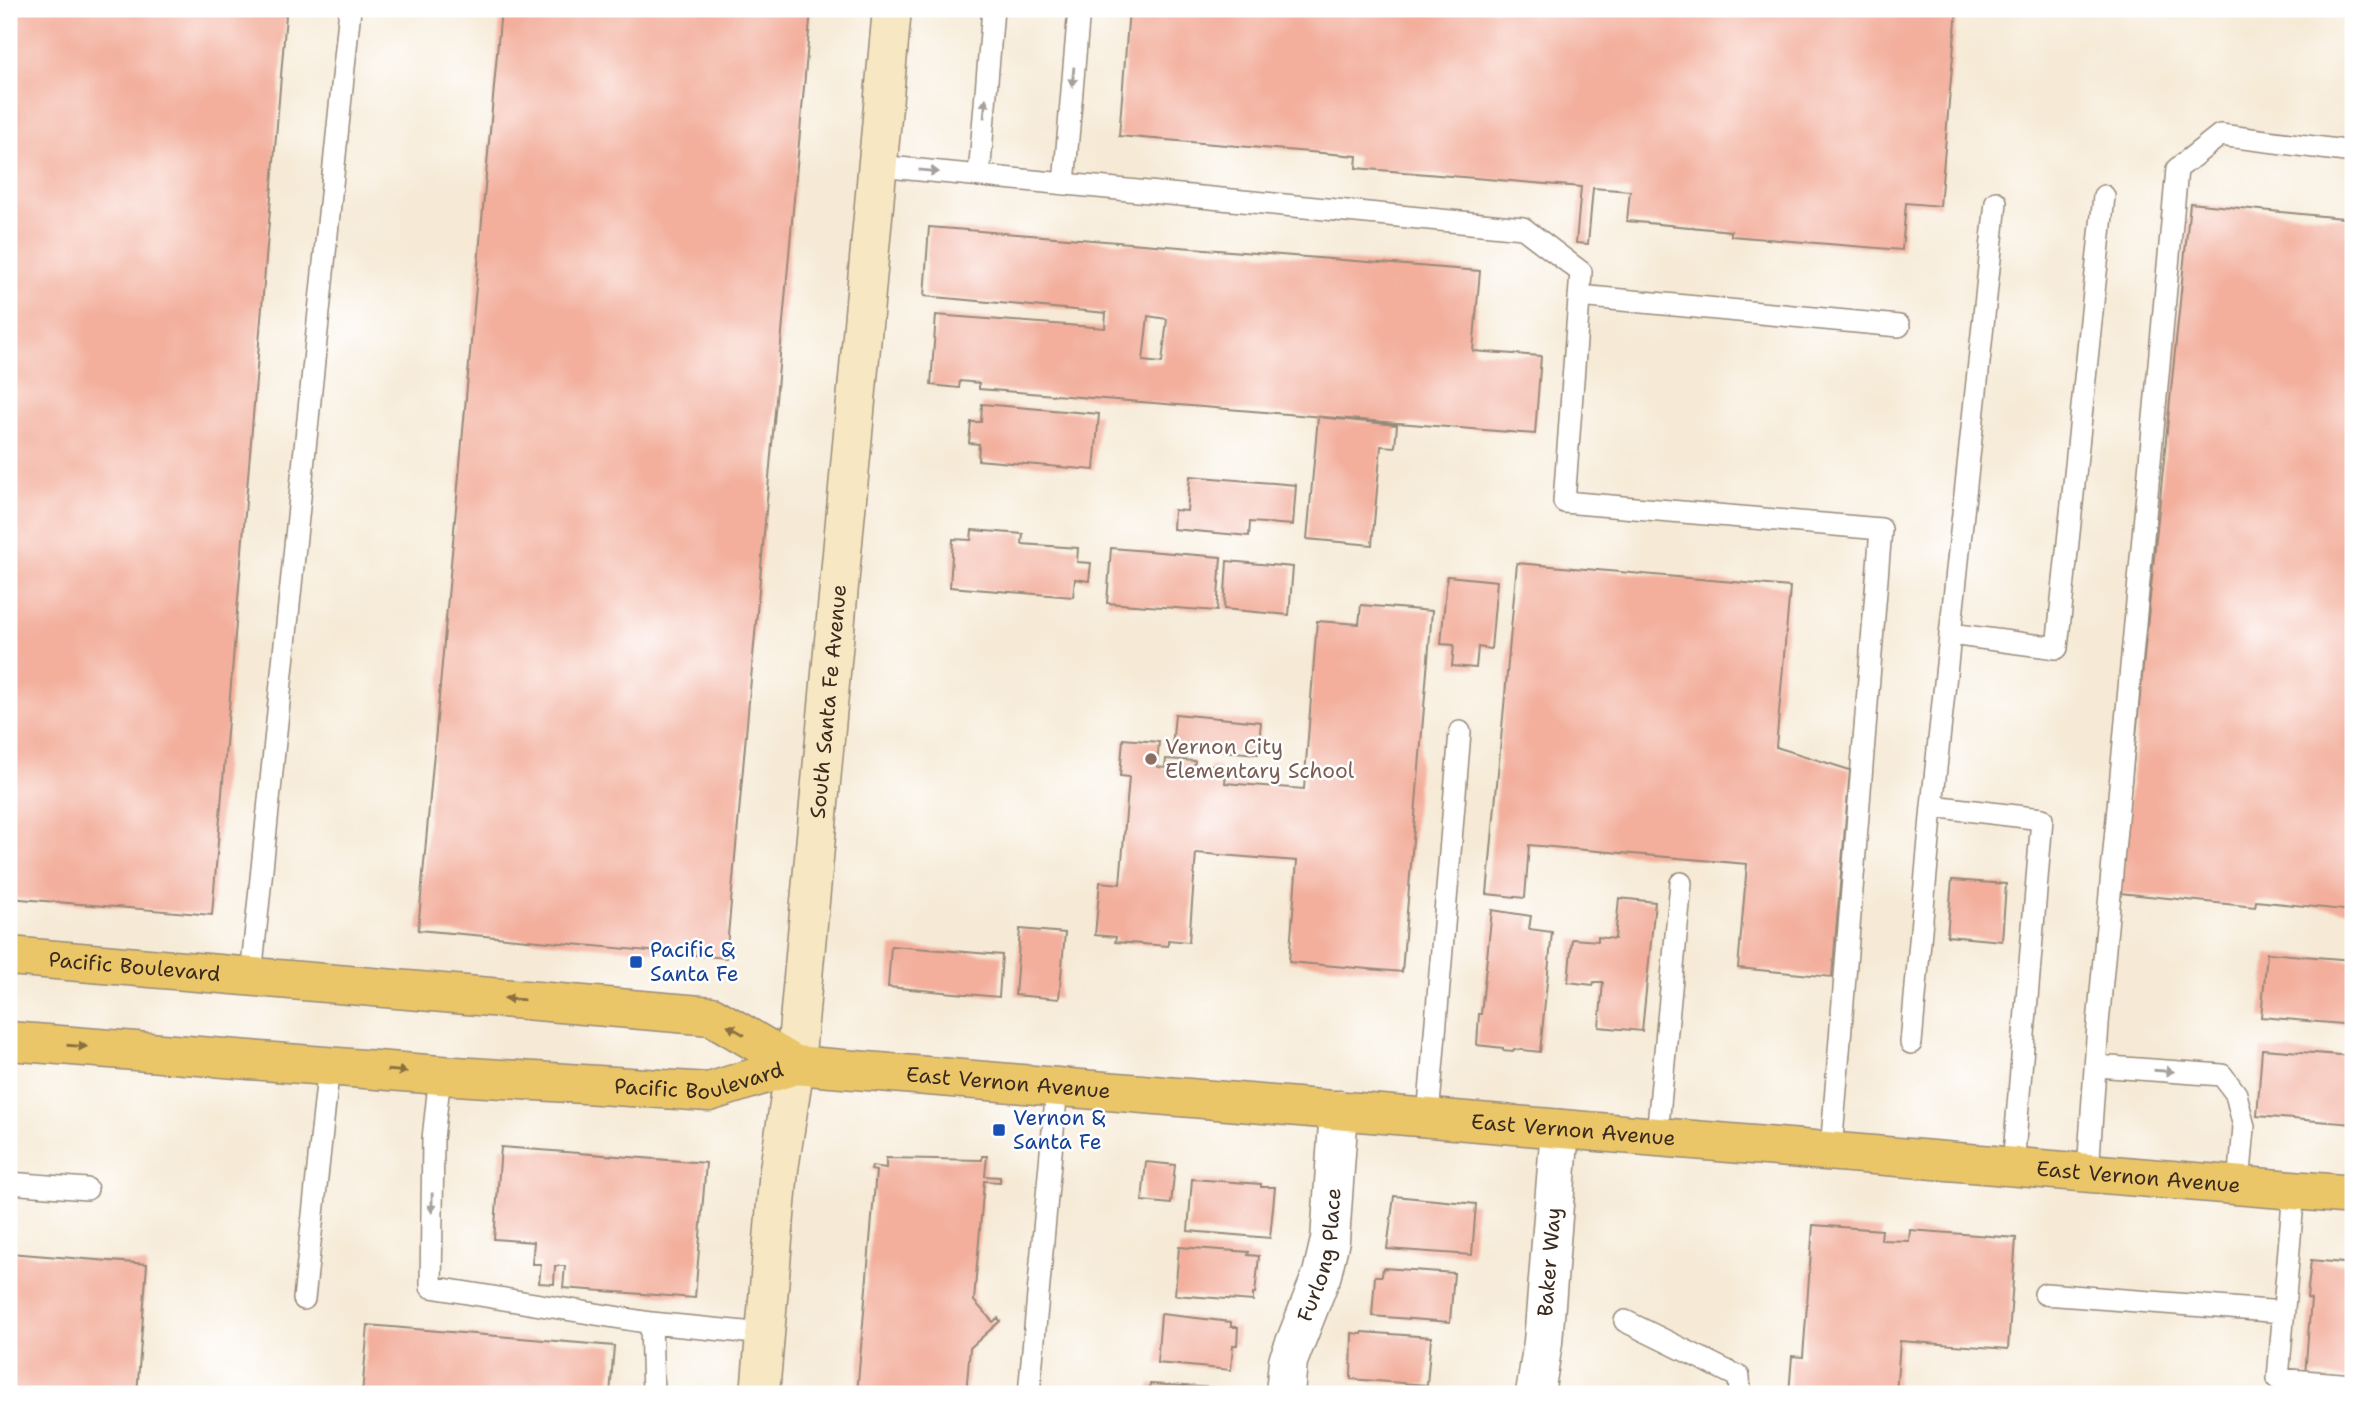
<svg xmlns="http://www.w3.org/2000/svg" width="2362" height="1403" font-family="'Shantell Sans',sans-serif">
<rect width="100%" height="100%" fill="#fff"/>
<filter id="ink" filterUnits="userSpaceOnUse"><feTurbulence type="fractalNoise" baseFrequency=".0143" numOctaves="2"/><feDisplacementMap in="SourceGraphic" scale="14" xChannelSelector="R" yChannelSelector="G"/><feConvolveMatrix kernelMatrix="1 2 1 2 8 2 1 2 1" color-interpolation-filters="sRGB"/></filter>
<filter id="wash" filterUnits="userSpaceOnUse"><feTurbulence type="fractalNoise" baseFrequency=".00686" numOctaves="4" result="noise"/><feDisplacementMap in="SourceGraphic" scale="28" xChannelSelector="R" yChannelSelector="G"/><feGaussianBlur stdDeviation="1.57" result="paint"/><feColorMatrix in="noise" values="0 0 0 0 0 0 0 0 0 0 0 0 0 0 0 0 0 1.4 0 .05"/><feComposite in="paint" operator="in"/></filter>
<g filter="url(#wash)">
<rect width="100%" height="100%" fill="#f6ead6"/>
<g id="blocks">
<path fill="#f3af9c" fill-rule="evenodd" d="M9 9H253V12L286 15 212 915 9 898Z
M501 9H811L726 958 418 930Z
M1129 9H1957L1940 206 1906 203 1902 250 1731 236V231L1627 221 1630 191 1593 188 1588 244 1576 243 1581 187 1356 168 1357 156 1119 136Z
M2190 203 2353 219V911L2256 901 2255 907 2120 893Z
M929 227 1480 271 1473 351 1541 356 1535 434 979 389V383L960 381 959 388 931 385 936 315 1105 328 1106 313 924 296ZM1148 316 1167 319 1162 363 1143 361Z
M982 404 1099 414 1094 470 978 460 979 444 969 443 971 422H981Z
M1318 417 1397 425 1395 447 1381 446 1372 545 1307 539Z
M1190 476 1296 485 1293 525 1250 522 1249 536 1173 529 1174 510 1187 511Z
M972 530 1023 534 1022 544 1078 548 1077 562 1091 563 1089 581 1075 579 1073 597 950 587 953 539 971 540Z
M1111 548 1221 557 1217 611 1107 603Z
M1227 561 1293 567 1289 615 1224 609Z
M1517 563 1790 587 1776 747 1850 770 1832 977 1738 968 1747 864 1529 845 1525 898 1487 894Z
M1447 576 1497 581 1491 649 1478 647 1476 668 1452 666 1454 645 1441 644Z
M1361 605 1432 611 1402 972 1289 962 1297 861 1196 853 1189 942 1168 940V946L1115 942 1116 937 1095 935 1100 882 1120 884 1129 777 1120 776 1123 739 1159 742 1157 767 1165 768 1166 759 1195 761 1194 769 1209 771 1210 765 1220 766 1219 772H1226L1225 783 1304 789 1317 621 1359 624Z
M1175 714 1261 722 1258 754 1172 747Z
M1952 880 2006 884 2002 941 1947 936Z
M1619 898 1655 902 1642 1031 1599 1027 1603 982H1594L1593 985 1568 982 1572 939 1598 941V937L1615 939Z
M1492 910 1531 916 1529 929 1552 932 1540 1052 1514 1049 1513 1051 1503 1050V1048L1477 1045 1479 1014H1481Z
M1020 929 1065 933 1059 999 1015 995Z
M891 946 1002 955 999 997 888 987Z
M2267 953 2353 960V1025L2261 1017Z
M2262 1049 2353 1056V1124L2257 1116Z
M501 1147 706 1163 695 1298 563 1288 565 1266H555L554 1284 539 1283 541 1264H532L534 1242 494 1239Z
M982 1156H987L985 1176 1000 1177V1182L984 1181 974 1301 993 1322 998 1318 1000 1321 970 1348 966 1394H857L876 1171 871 1170 872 1166 886 1168V1158L982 1160Z
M1146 1162 1175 1165 1171 1204 1142 1201Z
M1192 1179 1261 1184V1187H1275L1270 1238 1188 1231Z
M1394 1196 1476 1204 1472 1255 1387 1249Z
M1813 1225 1882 1230 1881 1240 1909 1241 1910 1230 2016 1238 2008 1349 1900 1341 1896 1394H1789L1792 1356 1803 1357Z
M1179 1247 1249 1252 1248 1255 1259 1256 1255 1294H1253V1301L1175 1295Z
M9 1253 147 1264 137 1394H9Z
M2311 1260 2353 1264V1379L2305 1375 2311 1299 2307 1298Z
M1383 1268 1454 1273 1450 1322 1372 1316 1375 1276H1382Z
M1161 1314 1231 1322V1327H1238L1237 1345H1233L1231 1370 1157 1363Z
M368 1325 614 1346 610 1394H362Z
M1362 1332 1431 1337 1427 1385 1351 1379 1352 1333 1362 1334Z
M1150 1384 1218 1388V1390L1229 1391 1228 1394H1130V1389L1149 1391Z"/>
</g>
</g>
<g filter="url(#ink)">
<use href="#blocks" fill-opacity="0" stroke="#988a7a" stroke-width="2"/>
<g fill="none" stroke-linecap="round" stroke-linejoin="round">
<defs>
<path id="service" d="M878 166 1523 228 1581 272 1564 502 1881 529 1831 1151
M979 176 993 9
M1064 184 1079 9
M1579 296 1899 326
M1950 634 2057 648 2104 196
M1932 806 2042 819 2013 1166
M251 976 350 9
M1911 1043 1932 806 1996 202
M2096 1066 2222 1075 2236 1094 2244 1127 2239 1185
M440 1075 433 1139 431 1287 651 1323 653 1394
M1428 1118 1460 732
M1657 1136 1681 883
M2088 1172 2098 1024 2177 169 2220 135 2353 152
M9 1183 87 1189
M2294 1190 2278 1379 2353 1385
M2045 1294 2283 1312
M304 1299 329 1065
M1625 1321 1739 1377 1740 1394
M651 1323 765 1334
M1029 1394 1057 1087"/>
<g id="minor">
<path id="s1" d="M1285 1394 1288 1361 1322 1274 1330 1240 1339 1110"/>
<path id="s2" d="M1535 1394 1543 1342 1560 1129"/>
</g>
<g id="secondary">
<path id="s3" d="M760 1394 779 1169 795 1065 892 9"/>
</g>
<g id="primary">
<path id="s4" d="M9 956 712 1016 795 1065"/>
<path id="s5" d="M9 1041 440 1075 709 1092 795 1065 2353 1195"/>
</g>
</defs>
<use href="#service" stroke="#988a7a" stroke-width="24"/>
<use href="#minor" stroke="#988a7a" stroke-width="41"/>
<use href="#secondary" stroke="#988a7a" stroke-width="41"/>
<use href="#primary" stroke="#988a7a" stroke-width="41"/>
<use href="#service" stroke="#fff" stroke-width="21"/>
<use href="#minor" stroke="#fff" stroke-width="38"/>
<use href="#secondary" stroke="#f7e8c3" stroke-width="38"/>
<use href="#primary" stroke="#eac669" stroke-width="38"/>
</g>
<defs><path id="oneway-solid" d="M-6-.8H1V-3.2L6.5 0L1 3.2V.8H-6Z" transform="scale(1.75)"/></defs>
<g fill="#a79f9a">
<use href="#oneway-solid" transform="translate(1073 77) rotate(95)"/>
<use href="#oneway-solid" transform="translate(985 108) rotate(-85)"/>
<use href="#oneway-solid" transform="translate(929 171) rotate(6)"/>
<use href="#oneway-solid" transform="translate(2164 1071) rotate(4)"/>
<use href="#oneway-solid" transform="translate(432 1203) rotate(91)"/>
</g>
<g fill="#8a7040">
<use href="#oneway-solid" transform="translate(514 999) rotate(-175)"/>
<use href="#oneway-solid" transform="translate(736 1030) rotate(-149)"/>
<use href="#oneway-solid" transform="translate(77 1046) rotate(4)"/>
<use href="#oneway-solid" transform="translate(397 1071) rotate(5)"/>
</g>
</g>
<circle fill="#8d6e63" stroke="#fff" stroke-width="2.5" cx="1151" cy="759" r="7"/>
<g fill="#1a4fb4" stroke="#fff" stroke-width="2.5">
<rect x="629" y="955" width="14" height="14" rx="3.5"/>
<rect x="992" y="1123" width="14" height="14" rx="3.5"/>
</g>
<g text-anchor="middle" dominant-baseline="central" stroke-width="5" stroke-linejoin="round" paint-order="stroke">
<g font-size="21" fill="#3b2a1e" stroke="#fff">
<text stroke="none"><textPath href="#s3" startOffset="696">South Santa Fe Avenue</textPath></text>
<text stroke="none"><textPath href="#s4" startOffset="126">Pacific Boulevard</textPath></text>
<text stroke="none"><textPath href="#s5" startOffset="693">Pacific Boulevard</textPath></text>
<text stroke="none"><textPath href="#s5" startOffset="1006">East Vernon Avenue</textPath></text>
<text stroke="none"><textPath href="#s5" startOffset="1573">East Vernon Avenue</textPath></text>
<text stroke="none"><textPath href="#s5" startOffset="2140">East Vernon Avenue</textPath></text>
<text stroke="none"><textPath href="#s1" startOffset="145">Furlong Place</textPath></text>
<text stroke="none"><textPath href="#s2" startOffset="133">Baker Way</textPath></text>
</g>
<g font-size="21" fill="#785e54" stroke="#fff" text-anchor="start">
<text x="1165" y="747">Vernon City<tspan x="1165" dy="24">Elementary School</tspan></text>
</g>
<g font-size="21" fill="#164399" stroke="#fff" text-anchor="start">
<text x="650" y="950">Pacific &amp;<tspan x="650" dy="24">Santa Fe</tspan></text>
<text x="1013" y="1118">Vernon &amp;<tspan x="1013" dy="24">Santa Fe</tspan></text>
</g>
</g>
<rect width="2362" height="1403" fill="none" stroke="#fff" stroke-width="35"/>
</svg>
